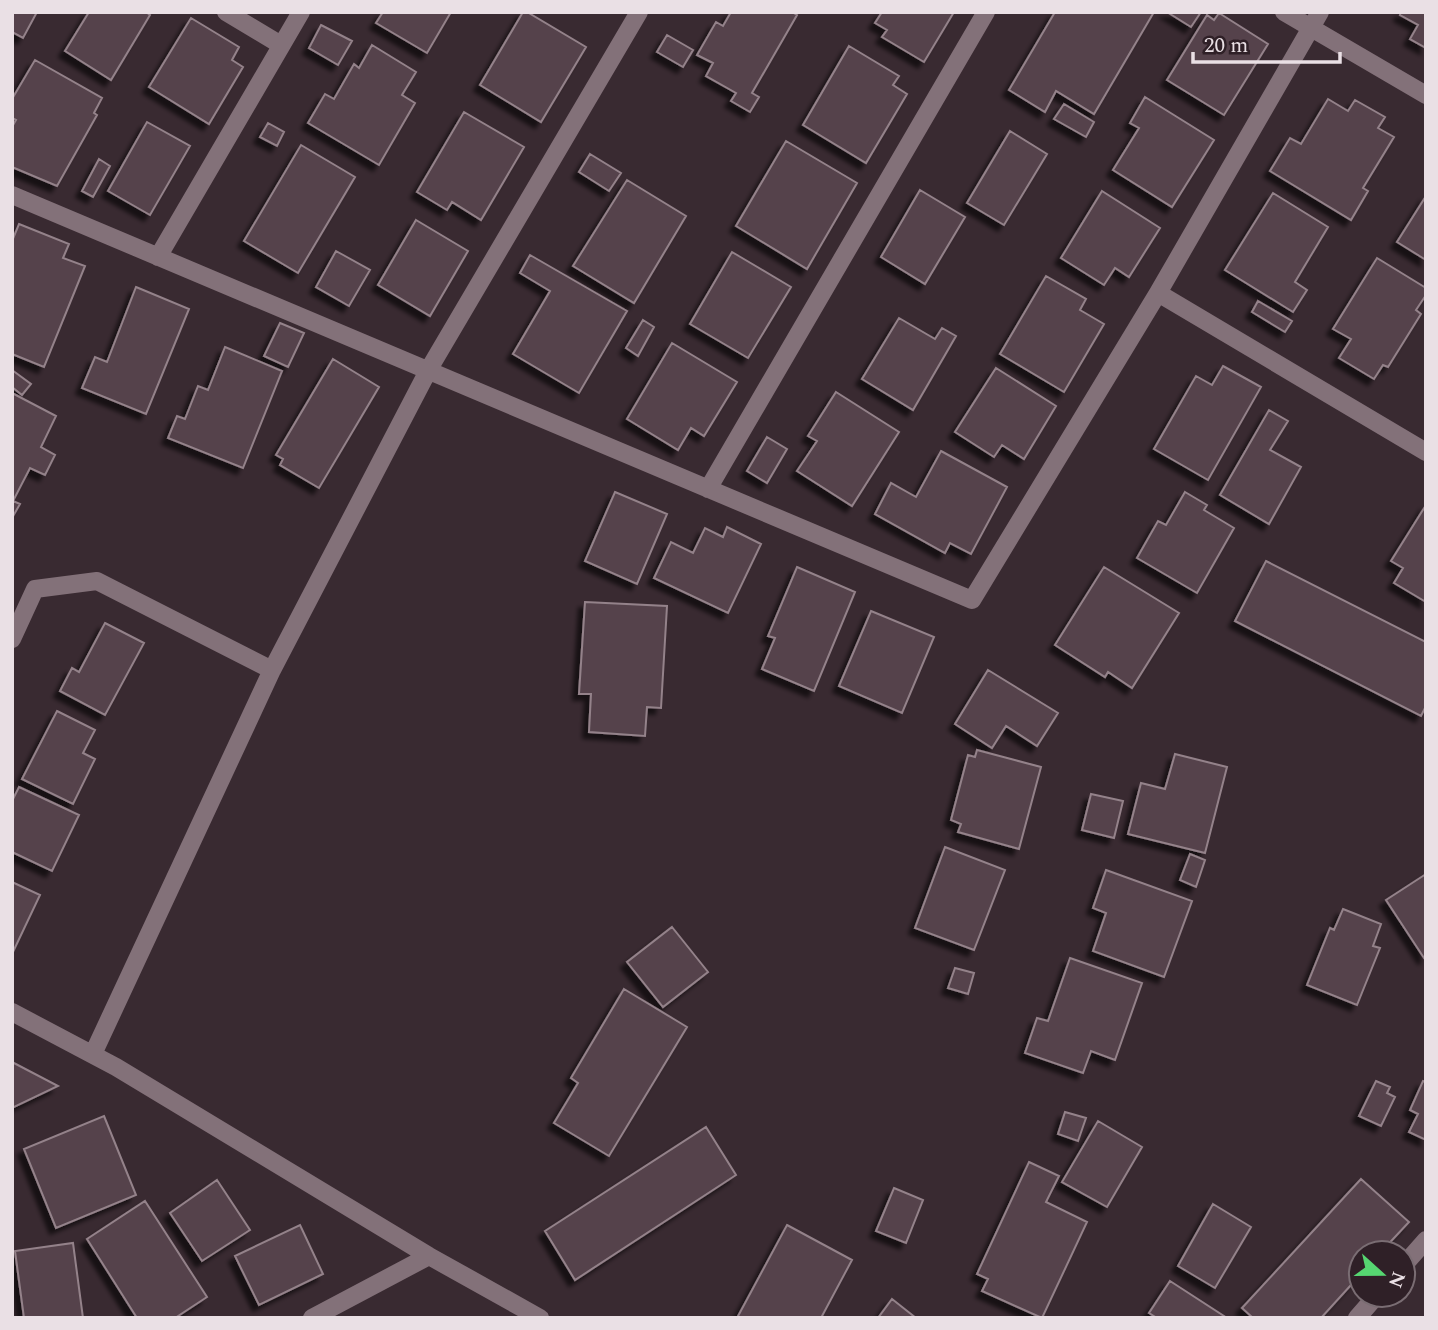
<svg xmlns="http://www.w3.org/2000/svg" width="1438" height="1330" font-family="Spectral,serif">
<defs>
<filter id="shadow"><feDropShadow dx="-6" dy="6" stdDeviation="2" flood-color="#0009"/></filter>
</defs>
<rect width="100%" height="100%" fill="#392a31"/>
<path fill="#54434b" stroke="#94828a" stroke-width="2" filter="url(#shadow)" d="M12 12H37L23 38 12 32Z
M89 12H146L150 15 111 80 65 51Z
M383 12H451L427 53 376 23Z
M523 12H527L586 47 541 122 480 85Z
M731 12H792L797 15 752 93 759 97 750 112 731 101 736 93 706 76 713 63 697 55 716 22 723 26Z
M882 12H954L924 62 882 37 887 30 875 23Z
M1055 12H1154L1094 114 1056 91 1045 112 1009 90Z
M1167 12H1201L1191 27Z
M1401 12H1426V48L1410 39 1418 25 1400 15Z
M1219 13 1268 44 1224 115 1167 80 1207 15 1214 20Z
M191 18 239 47 232 60 243 67 209 124 149 87Z
M321 25 352 41 338 65 309 48Z
M667 35 693 50 683 67 657 52Z
M372 45 416 72 402 95 415 103 379 165 308 123 325 94 334 99 354 64 359 68Z
M849 46 899 76 893 85 907 94 866 163 803 125Z
M35 60 102 98 94 113 97 115 57 186 12 167V127L16 120 12 118V99Z
M1145 97 1214 140 1172 207 1113 170 1139 128 1130 123Z
M1328 99 1348 111 1355 100 1385 117 1378 128 1394 137 1363 188 1368 191 1351 220 1270 171 1290 138 1301 144Z
M1064 104 1094 122 1086 137 1054 119Z
M464 112 524 147 481 220 452 202 447 210 417 192Z
M147 122 190 146 150 215 108 191Z
M268 123 284 132 277 146 260 137Z
M1010 131 1047 154 1004 225 967 203Z
M786 141 857 183 807 269 736 226Z
M301 145 355 177 298 273 244 241Z
M590 154 621 173 609 191 579 172Z
M99 159 110 166 93 197 82 191Z
M627 180 686 216 634 303 573 266Z
M920 190 965 217 925 284 881 257Z
M1102 191 1160 228 1129 277 1115 268 1104 285 1061 258Z
M1273 193 1328 227 1295 282 1307 290 1293 312 1225 270Z
M1426 196V260L1397 242Z
M416 220 468 251 430 316 378 285Z
M19 224 69 244 63 258 85 266 44 367 12 354V241Z
M336 251 370 270 349 306 316 287Z
M732 252 791 287 748 358 690 324Z
M530 255 627 311 579 393 513 354 550 291 520 273Z
M1377 258 1426 288V295L1416 310 1421 314 1388 367 1383 365 1374 379 1339 358 1351 339 1333 329Z
M1046 276 1086 299 1080 310 1104 324 1064 392 1000 354Z
M136 287 189 309 146 414 82 388 95 357 107 362Z
M1258 301 1292 321 1285 332 1252 312Z
M899 318 935 339 942 328 956 336 913 410 862 379Z
M643 320 654 327 638 356 626 348Z
M280 323 304 333 288 367 264 356Z
M672 343 737 382 704 436 691 428 678 450 627 419Z
M225 347 282 371 243 468 168 438 177 416 185 419 198 386 208 390Z
M333 359 379 387 319 488 280 465 283 459 276 455Z
M1223 366 1261 387 1208 480 1154 449 1196 376 1212 385Z
M996 368 1056 406 1024 459 1002 445 994 457 955 432Z
M12 370 31 384 22 395 12 387Z
M836 392 899 432 852 506 797 471 817 441 808 436Z
M12 393 56 416 41 447 55 455 45 475 30 468 13 501 20 504 12 518Z
M1269 410 1288 421 1270 450 1301 467 1269 524 1220 495Z
M767 437 787 449 767 483 747 471Z
M941 451 1007 487 971 554 950 543 945 553 875 514 891 483 916 497Z
M615 492 667 514 637 584 585 561Z
M1185 492 1207 505 1204 510 1234 528 1197 593 1137 558 1158 521 1166 525Z
M1426 505V602L1394 583 1403 568 1391 561Z
M727 527 761 544 728 613 654 578 671 542 693 553 705 528 723 537Z
M1266 561 1426 642V706L1421 716 1235 621Z
M797 567 855 592 814 691 762 669 775 638 768 636Z
M1104 567 1179 613 1132 688 1108 672 1105 677 1055 645Z
M585 602 667 606 661 708 647 707 645 736 589 732 591 694H579Z
M871 611 934 637 902 713 839 686Z
M105 623 144 643 105 715 60 691 72 668 79 672Z
M988 670 1058 713 1037 746 1006 726 992 748 955 724Z
M57 711 95 730 83 753 95 759 73 804 22 779Z
M977 750 1041 767 1019 849 958 832 961 824 951 820 968 755 975 757Z
M1175 754 1227 767 1205 853 1128 834 1141 783 1165 789Z
M19 787 79 815 52 871 12 852V801Z
M1091 794 1123 801 1114 838 1082 830Z
M945 847 1005 870 974 950 915 928Z
M1190 854 1205 860 1196 887 1180 880Z
M1106 870 1192 901 1164 977 1093 951 1106 913 1093 908Z
M1426 874V957L1424 958 1386 900Z
M12 882 40 895 12 954Z
M1343 909 1381 924 1373 946 1380 948 1357 1005 1307 985 1330 928 1334 930Z
M672 927 708 972 663 1007 627 962Z
M1070 958 1142 983 1115 1060 1091 1051 1083 1073 1025 1053 1037 1018 1048 1021Z
M955 968 974 973 968 994 948 988Z
M624 989 687 1027 609 1156 554 1123 578 1083 571 1078Z
M12 1062 58 1086 12 1108Z
M1376 1081 1390 1087 1387 1093 1395 1097 1381 1126 1359 1116Z
M1423 1081 1426 1082V1140L1409 1132 1418 1114 1410 1110Z
M1065 1112 1086 1118 1078 1141 1058 1134Z
M104 1116 136 1195 56 1228 24 1149Z
M1098 1121 1142 1147 1107 1207 1062 1182Z
M706 1127 736 1175 575 1280 545 1231Z
M1029 1162 1059 1176 1046 1202 1087 1222 1042 1318 982 1291 988 1279 977 1274Z
M1361 1179 1409 1222 1380 1253H1361V1274L1321 1318H1253L1242 1308Z
M217 1180 250 1230 202 1261 170 1213Z
M894 1188 923 1200 906 1243 876 1231Z
M145 1201 207 1297 175 1318H137L87 1239Z
M1213 1204 1251 1227 1215 1288 1178 1266Z
M300 1225 323 1274 259 1305 235 1256Z
M787 1225 852 1260 821 1318H737Z
M73 1243 83 1318H24L15 1251Z
M1170 1281 1227 1318H1157L1149 1313Z
M892 1299 916 1318H878Z"/>
<g fill="none" stroke-linecap="round" stroke-linejoin="round">
<path stroke="#837179" stroke-width="18" d="M226 12 281 45
M1284 12 1426 95
M12 195 972 600 1158 293 1320 12
M158 257 301 12
M1158 293 1426 452
M708 489 986 12
M12 639 35 589 97 581 272 670
M12 1012 116 1067 429 1256 540 1318
M93 1054 272 670 429 369 639 12
M1403 1266 1426 1240
M312 1318 429 1256
M1357 1318 1377 1295"/>
</g>
<rect width="1438" height="1330" fill="none" stroke="#eae0e5" stroke-width="28"/>
<g transform="translate(1382 1274) rotate(111)"><circle r="33" fill="#2f2027" stroke="#7a6d73" stroke-width="2"/>
<path d="M0-5L12 26L0 18L-12 26Z" fill="#56d671"/>
<text y="-10" font-size="19" font-weight="bold" text-anchor="middle" fill="#eae0e5">N</text>
</g>
<path d="M1193 52v10h147v-10" fill="none" stroke="#eae0e5" stroke-width="3.5"/>
<text x="1204" y="52" font-size="21" fill="#eae0e5" stroke="#2f2027" stroke-width="5" paint-order="stroke">20 m</text>
</svg>
